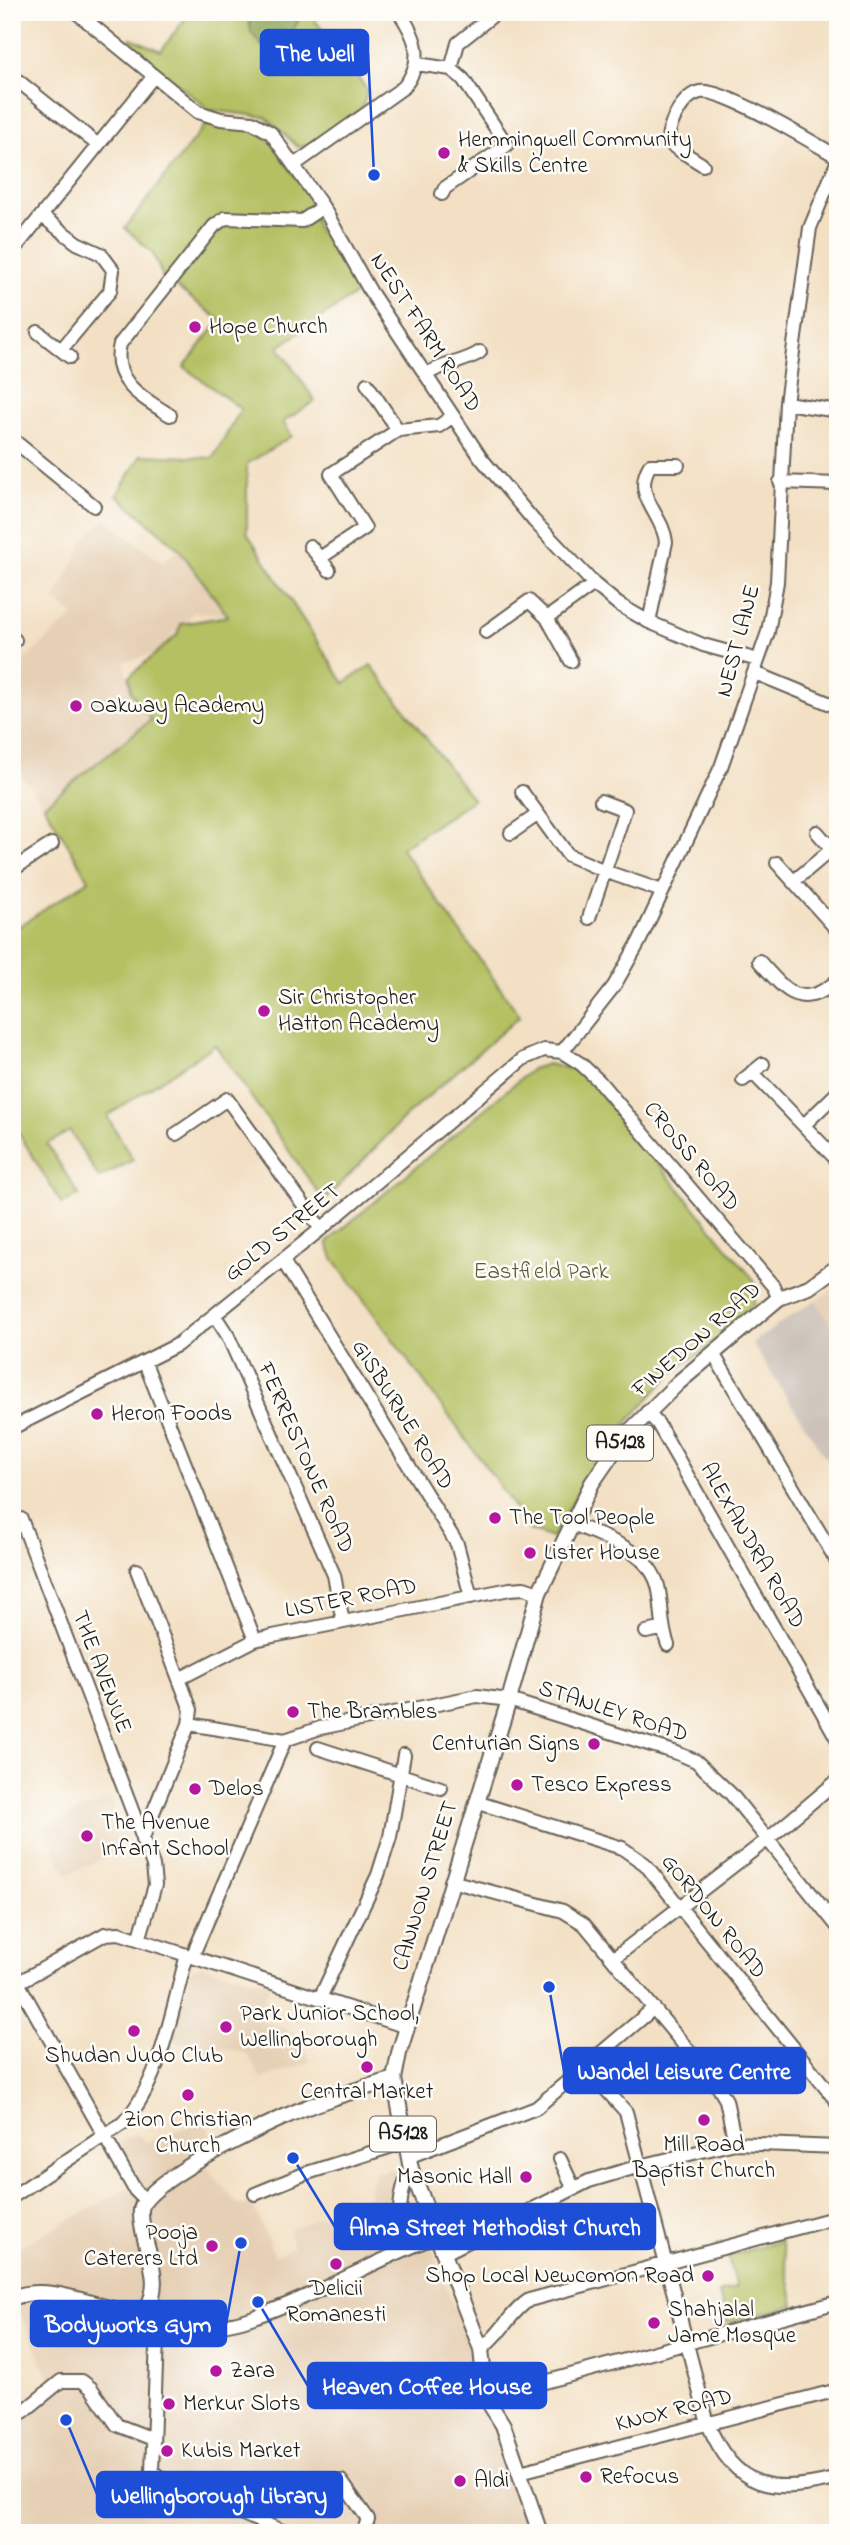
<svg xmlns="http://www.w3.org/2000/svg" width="850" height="2545" font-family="'Indie Flower',sans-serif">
<rect width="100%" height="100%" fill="#fdfcf7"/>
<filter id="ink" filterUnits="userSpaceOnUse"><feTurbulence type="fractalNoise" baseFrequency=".0143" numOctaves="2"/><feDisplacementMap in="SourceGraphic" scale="14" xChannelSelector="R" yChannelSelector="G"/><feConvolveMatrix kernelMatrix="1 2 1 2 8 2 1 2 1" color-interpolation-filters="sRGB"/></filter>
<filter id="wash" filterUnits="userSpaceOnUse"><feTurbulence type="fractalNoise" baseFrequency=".00686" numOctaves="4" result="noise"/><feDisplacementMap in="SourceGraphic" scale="28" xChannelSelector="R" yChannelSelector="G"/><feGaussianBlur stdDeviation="1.57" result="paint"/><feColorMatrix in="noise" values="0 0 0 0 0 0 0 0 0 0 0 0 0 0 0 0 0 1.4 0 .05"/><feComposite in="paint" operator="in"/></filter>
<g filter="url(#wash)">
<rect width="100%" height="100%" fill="#f3e0c4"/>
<path fill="#e6d0b5" d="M105 519 162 563 179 549 228 615 194 612 156 653 124 662 131 692 151 720 44 805 12 763V671L74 615 54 601 85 539Z
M838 1286V1336L815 1301Z
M110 1798 131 1844 67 1875 44 1827Z
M201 1966 270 1982 259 2020 299 2035 310 2062 261 2079 247 2054 223 2048 214 2056 170 2039 191 1971Z
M205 2121 216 2148 200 2159 238 2205H253L275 2256 293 2247 289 2230 368 2197 374 2173 401 2167 394 2241 400 2257 431 2245 468 2345 473 2370 466 2393 472 2411H483L499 2433 536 2533H12V2423L23 2416 21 2403 51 2381 12 2297V2251L138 2183 119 2141 137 2134 147 2142Z"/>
<path fill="#ccc2b9" d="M815 1300 838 1336V1477L752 1343Z"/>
<path fill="#b4c062" stroke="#686e3f" stroke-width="2" d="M207 12H309L368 91 361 110 312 145 298 147 266 117 210 110 127 44 131 38 161 51 187 16Z
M205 125 250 128 268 138 309 195 317 229 339 248 360 291 279 347 315 401 283 422 292 436 247 464V533L344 683 371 665 473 800 401 848 520 1016 408 1114 324 1201 215 1045 107 1116 133 1160 99 1178 70 1131 47 1144 79 1195 62 1205 12 1122V931L89 880 44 805 151 720 131 692 129 677 177 635 181 624 228 616 179 549 117 495 141 455 213 458 241 409 184 367 220 320 163 277 152 252 125 228Z
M547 1064 582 1071 754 1280V1304L728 1333 671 1374 603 1449 552 1538 529 1530 495 1479 333 1258 327 1242 532 1069Z
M781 2241 794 2305 727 2323 719 2293 736 2288 728 2256Z"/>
<path fill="#8fa658" stroke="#56613a" stroke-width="2" d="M248 12H295L298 22 281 47 262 46 251 32Z"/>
</g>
<g filter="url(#ink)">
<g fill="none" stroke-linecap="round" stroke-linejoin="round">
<defs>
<path id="minor" d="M76 12 198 112 221 119 252 122 271 133 323 207 370 291 481 458 534 521 594 584 618 604 649 622 703 645 758 660
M417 64 451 69 463 79 507 145 445 188 442 194
M451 69 458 43 497 12
M12 76 98 145
M294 165 404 87C425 60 417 38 399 12
M703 165 673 146 668 139C669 124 683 95 700 92 724 88 813 143 838 157
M42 216 77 243 101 254 113 270 110 291 61 350
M12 252 153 77
M38 332 70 357
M427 374C444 363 464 363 480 352
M367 384 398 430
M786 403 838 411
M170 415C141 397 111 381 120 344L214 226 225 218 302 221 323 207
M12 439 94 506
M780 482 838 484
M310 546 329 570
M320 558 365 528 331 474 398 430 439 426 453 416
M547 618 594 584
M649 622 666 542C663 513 631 496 650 465H678
M486 632 529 601 547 618 571 661
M12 638 15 640
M755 673 838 707
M522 792 568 855 607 872 662 891
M511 833 537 815
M777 863 838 931
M12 870 52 844
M793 882 832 849 817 832
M589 918 625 810 601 801
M759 961C786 991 801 1012 838 980
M562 1052 614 986 639 942 721 767 768 632 777 582 786 403 810 228 838 160
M752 1072 838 1161
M743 1080 763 1064
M804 1125 838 1092
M176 1134 227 1099 321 1229
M283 1261 457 1544 471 1597
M215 1316 228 1336 334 1575 343 1622
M714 1355 838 1563
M145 1363 255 1640
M647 1412 658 1424 838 1740
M12 1428 177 1345 321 1229 523 1059 544 1050 562 1052 581 1064 598 1080 773 1286 779 1298
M21 1519 153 1865 155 1885 140 1937
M571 1523C601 1537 648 1549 658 1586 663 1606 660 1625 668 1645
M137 1570 191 1710 189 1724 142 1840
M646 1632 661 1629
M179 1679 255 1640 273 1636 510 1589 524 1588 539 1593
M189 1724 285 1740
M318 1748 441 1788
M476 1802 622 1848 645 1864 838 2103
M451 1881 563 1911 584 1924 717 2085 726 2100 735 2143
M192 1957 285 1740 320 1728 477 1696 509 1700 677 1753 696 1761 731 1794 838 1927
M614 1958 768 1839 838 1780
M12 1972 135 2190 144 2199
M12 1986 105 1934 119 1933 407 2027
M320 1998 378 1875 390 1837 404 1755
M585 2066 626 2112 708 2424C735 2490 774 2495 838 2478
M408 2157 536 2108 654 2008
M560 2159 574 2189
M255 2194 304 2174 405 2142
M12 2197 123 2123C161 2083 172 2008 187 1955
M403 2250C396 2230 399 2188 411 2169
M445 2253 589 2181 640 2166 735 2143 838 2147
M141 2311 151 2323 157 2339 152 2471 163 2480 287 2533
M157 2339C186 2327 220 2329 251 2318 315 2297 374 2260 438 2236
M481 2349C501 2335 509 2313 529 2300L838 2217
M486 2398 838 2302
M23 2412 61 2381H82L91 2388 117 2425 153 2439
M520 2472 838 2390
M341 2481 368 2519 363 2533"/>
<path id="major" d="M12 2298C60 2279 115 2322 146 2309 167 2279 139 2241 141 2210 143 2183 256 2130 282 2118 317 2101 357 2090 394 2079
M540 2533 503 2425 486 2398 481 2349 411 2169 394 2079 399 2053 509 1700 539 1593 592 1483 623 1438 678 1383 779 1298 809 1287 838 1266"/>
</defs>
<use href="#minor" stroke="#676157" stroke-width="16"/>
<use href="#major" stroke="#676157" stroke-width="18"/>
<use href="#minor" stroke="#fff" stroke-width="12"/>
<use href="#major" stroke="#fff" stroke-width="14"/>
</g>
</g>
<g fill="#b5179e" stroke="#fdfcf7" stroke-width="2.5">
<circle cx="444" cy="153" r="7"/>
<circle cx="195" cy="327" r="7"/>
<circle cx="76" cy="706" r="7"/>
<circle cx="264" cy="1011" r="7"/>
<circle cx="97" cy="1414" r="7"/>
<circle cx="495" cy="1518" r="7"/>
<circle cx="530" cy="1553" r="7"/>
<circle cx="293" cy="1712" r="7"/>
<circle cx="594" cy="1744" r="7"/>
<circle cx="517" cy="1785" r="7"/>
<circle cx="195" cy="1789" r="7"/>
<circle cx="87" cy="1836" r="7"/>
<circle cx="226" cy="2027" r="7"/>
<circle cx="134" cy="2031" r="7"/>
<circle cx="367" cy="2067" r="7"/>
<circle cx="188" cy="2095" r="7"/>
<circle cx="704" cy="2120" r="7"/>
<circle cx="526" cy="2177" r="7"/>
<circle cx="212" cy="2246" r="7"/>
<circle cx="336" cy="2264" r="7"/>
<circle cx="708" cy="2276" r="7"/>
<circle cx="654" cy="2323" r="7"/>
<circle cx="216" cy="2371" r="7"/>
<circle cx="169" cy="2404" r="7"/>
<circle cx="167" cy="2451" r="7"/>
<circle cx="586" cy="2477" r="7"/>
<circle cx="460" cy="2481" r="7"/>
</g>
<g text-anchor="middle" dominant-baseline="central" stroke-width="5" stroke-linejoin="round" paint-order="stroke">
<g fill="#fdfcf7" stroke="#605f5e" stroke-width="2">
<rect x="587" y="1425.5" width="66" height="35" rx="5"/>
<rect x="370" y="2116.5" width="66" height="35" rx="5"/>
</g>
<g font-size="21" font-weight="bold" fill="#1c1c1c">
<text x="620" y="1443">A5128</text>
<text x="403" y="2134">A5128</text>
</g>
<g font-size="23" fill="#1c1c1c" stroke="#fdfcf7" text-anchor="start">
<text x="458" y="140">Hemmingwell Community<tspan x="458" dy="26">&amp; Skills Centre</tspan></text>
<text x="209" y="327">Hope Church</text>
<text x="90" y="706">Oakway Academy</text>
<text x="278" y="998">Sir Christopher<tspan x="278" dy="26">Hatton Academy</tspan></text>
<text x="111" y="1414">Heron Foods</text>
<text x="509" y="1518">The Tool People</text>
<text x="544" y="1553">Lister House</text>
<text x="307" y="1712">The Brambles</text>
<text x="580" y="1744" text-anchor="end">Centurian Signs</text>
<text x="531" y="1785">Tesco Express</text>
<text x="209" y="1789">Delos</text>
<text x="101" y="1823">The Avenue<tspan x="101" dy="26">Infant School</tspan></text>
<text x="240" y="2014">Park Junior School,<tspan x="240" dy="26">Wellingborough</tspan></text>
<text x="134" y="2056" text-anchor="middle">Shudan Judo Club</text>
<text x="367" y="2092" text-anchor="middle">Central Market</text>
<text x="188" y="2120" text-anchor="middle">Zion Christian<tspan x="188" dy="26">Church</tspan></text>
<text x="704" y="2145" text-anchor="middle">Mill Road<tspan x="704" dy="26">Baptist Church</tspan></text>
<text x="512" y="2177" text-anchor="end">Masonic Hall</text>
<text x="198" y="2233" text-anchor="end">Pooja<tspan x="198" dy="26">Caterers Ltd</tspan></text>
<text x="694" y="2276" text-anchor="end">Shop Local Newcomon Road</text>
<text x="336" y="2289" text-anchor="middle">Delicii<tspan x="336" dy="26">Romanesti</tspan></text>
<text x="668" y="2310">Shahjalal<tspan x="668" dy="26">Jame Mosque</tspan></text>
<text x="230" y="2371">Zara</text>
<text x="183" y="2404">Merkur Slots</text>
<text x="181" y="2451">Kubis Market</text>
<text x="600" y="2477">Refocus</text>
<text x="474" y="2481">Aldi</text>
</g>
<g font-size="23" fill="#1c1c1c" stroke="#fdfcf7">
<text transform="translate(425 333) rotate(57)">NEST FARM ROAD</text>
<text transform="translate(739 641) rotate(-75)">NEST LANE</text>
<text transform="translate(691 1157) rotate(50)">CROSS ROAD</text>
<text transform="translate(283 1233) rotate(-39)">GOLD STREET</text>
<text transform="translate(697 1340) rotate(-41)">FINEDON ROAD</text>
<text transform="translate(402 1415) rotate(58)">GISBURNE ROAD</text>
<text transform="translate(305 1458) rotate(66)">FERRESTONE ROAD</text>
<text transform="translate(752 1546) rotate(60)">ALEXANDRA ROAD</text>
<text transform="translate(351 1599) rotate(-11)">LISTER ROAD</text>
<text transform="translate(101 1672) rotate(69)">THE AVENUE</text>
<text transform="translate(613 1712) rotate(18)">STANLEY ROAD</text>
<text transform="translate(426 1886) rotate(-73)">CANNON STREET</text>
<text transform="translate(713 1917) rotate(51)">GORDON ROAD</text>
<text transform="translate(674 2411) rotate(-14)">KNOX ROAD</text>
</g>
<g font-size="23" fill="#595e38" stroke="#fdfcf7">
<text x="541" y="1272">Eastfield Park</text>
</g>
</g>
<path fill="none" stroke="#1d4ed8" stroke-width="2.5" d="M374 175L368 53M549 1987L564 2071M293 2158L335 2227M241 2243L226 2324M258 2302L308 2386M66 2420L97 2494"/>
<g fill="#1d4ed8" stroke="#fdfcf7" stroke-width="2.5">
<circle cx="374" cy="175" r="7"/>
<circle cx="549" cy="1987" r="7"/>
<circle cx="293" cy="2158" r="7"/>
<circle cx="241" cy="2243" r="7"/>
<circle cx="258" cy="2302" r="7"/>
<circle cx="66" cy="2420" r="7"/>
</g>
<g fill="#1d4ed8" stroke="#1d4ed8" stroke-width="2.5">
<rect x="261" y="30" width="107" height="45" rx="7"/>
<rect x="564" y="2048" width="241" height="45" rx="7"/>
<rect x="335" y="2204" width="320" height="45" rx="7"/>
<rect x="31" y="2301" width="195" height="45" rx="7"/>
<rect x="308" y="2363" width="238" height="45" rx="7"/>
<rect x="97" y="2472" width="245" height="45" rx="7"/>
</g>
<g font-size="24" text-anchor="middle" font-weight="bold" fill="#fff">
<text x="315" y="61">The Well</text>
<text x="684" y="2079">Wandel Leisure Centre</text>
<text x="495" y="2235">Alma Street Methodist Church</text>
<text x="128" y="2332">Bodyworks Gym</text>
<text x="427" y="2394">Heaven Coffee House</text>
<text x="219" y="2503">Wellingborough Library</text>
</g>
<rect width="850" height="2545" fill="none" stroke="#fdfcf7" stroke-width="42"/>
</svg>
